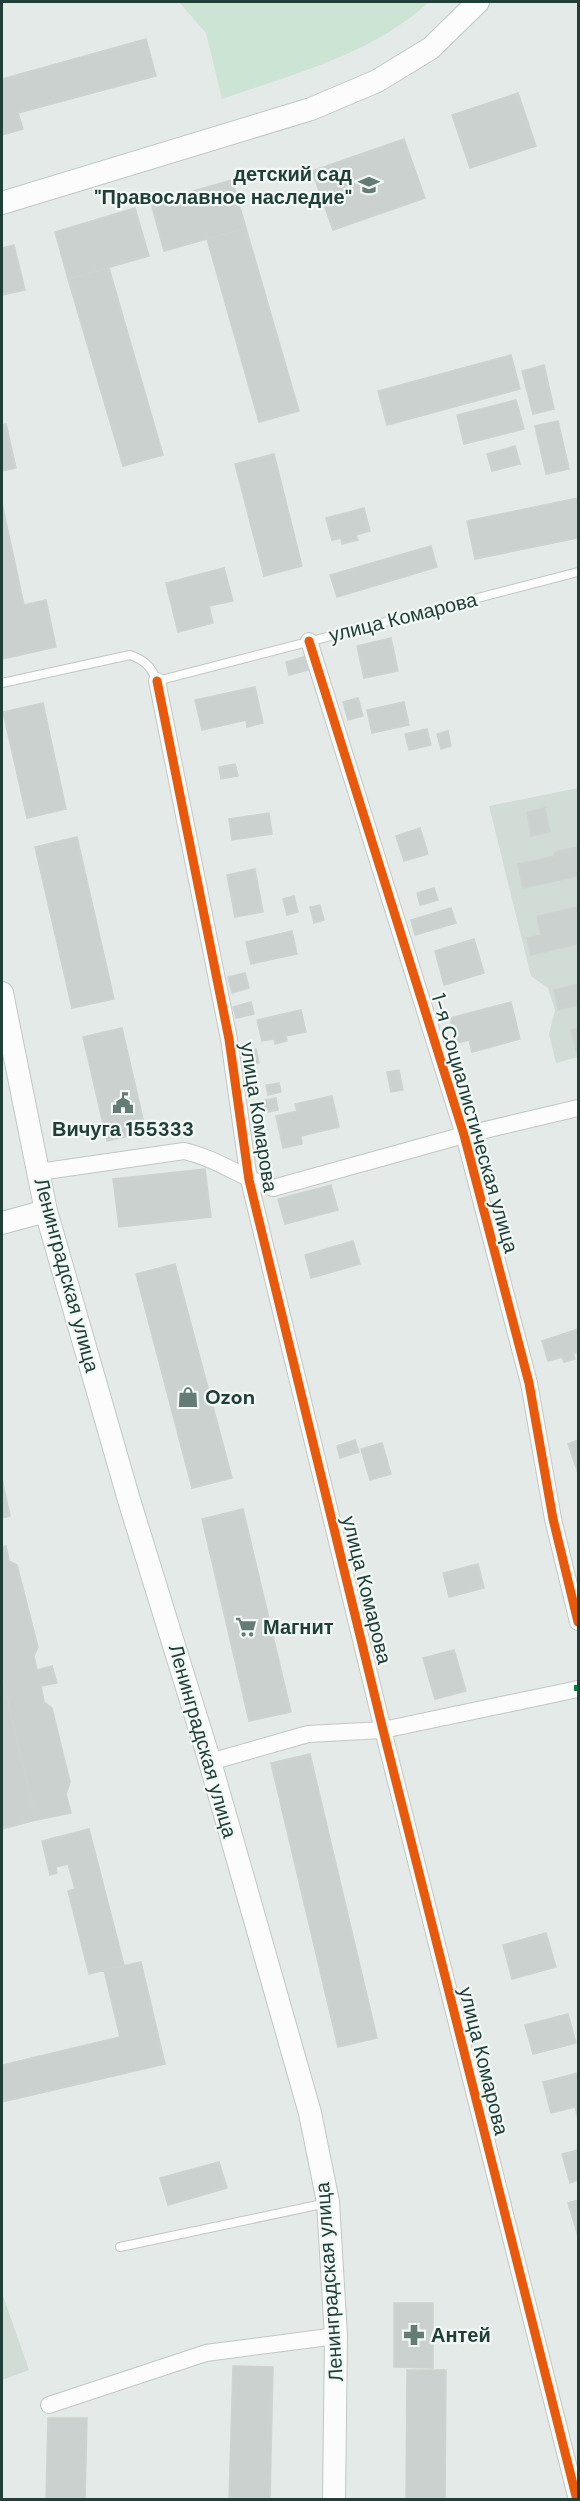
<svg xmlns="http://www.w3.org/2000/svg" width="580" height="2501" font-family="'DM Sans',sans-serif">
<rect width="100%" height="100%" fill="#e4eae7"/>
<path fill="#d1dcd7" d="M578 788V1057L556 1063 549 1034 555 1010 548 988 531 976 489 806Z
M2 2293 29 2370 2 2380Z"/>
<path fill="#cce4d4" d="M179 2H429C373 54 293 74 222 99L206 33Z"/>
<path fill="#cbd1cf" stroke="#cdd3d0" stroke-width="1.5" d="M146 39 156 76 18 113 23 129 2 135V79Z
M518 93 536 146 470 168 452 115Z
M404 139 425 198 333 230 312 171Z
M232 180 246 228 164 251 151 203Z
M135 208 149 256 68 279 55 232Z
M246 228 299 411 259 422 207 239Z
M14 245 25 290 2 295V248Z
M109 268 163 455 123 466 68 279Z
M511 355 520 389 387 425 378 391Z
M544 365 554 409 533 414 522 371Z
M516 400 524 429 464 444 457 415Z
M558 421 569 469 546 474 535 426Z
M6 424 16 468 2 471V425Z
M515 446 520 464 492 471 487 454Z
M274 454 302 566 264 576 235 464Z
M578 498V538L475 559 467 521Z
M2 503 24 605 46 600 56 647 2 659Z
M364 508 370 531 356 535 358 540 342 544 341 538 332 540 326 518Z
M431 546 437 567 337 597 330 575Z
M224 568 233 601 209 606 213 623 178 632 166 583Z
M391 638 398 671 364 678 357 646Z
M304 657 308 670 289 675 286 662Z
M255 687 263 723 247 727 246 720 202 730 195 700Z
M358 698 363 716 348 720 343 702Z
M404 702 409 725 372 733 367 710Z
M43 703 66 809 27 818 3 712Z
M427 729 431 745 409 750 405 734Z
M448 731 451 746 441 749 437 734Z
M235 764 238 776 221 779 219 767Z
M545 808 550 832 531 836 527 812Z
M269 813 272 834 232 840 229 819Z
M420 828 428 854 404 861 396 836Z
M77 837 114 999 72 1008 35 847Z
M578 847V876L523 888 518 864 555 856 554 852Z
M255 869 263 912 235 917 227 875Z
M434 888 438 900 420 905 417 893Z
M294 896 298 912 287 915 283 899Z
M320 905 324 920 314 923 310 907Z
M578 907V944L531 955 527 938 541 935 537 916Z
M451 908 456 923 415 935 411 920Z
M292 931 297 954 251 964 246 942Z
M474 939 484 973 444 985 435 951Z
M245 973 249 988 232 993 228 977Z
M578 984V1005L558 1010 554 990Z
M251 1002 254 1014 236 1018 233 1007Z
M511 1002 520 1039 472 1052 469 1040 457 1043 450 1018Z
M301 1010 306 1032 286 1036 287 1041 275 1044 274 1039 262 1041 257 1020Z
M122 1028 146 1132 107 1141 83 1037Z
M578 1028V1050L576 1051 571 1030Z
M256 1049 259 1063 248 1066 245 1052Z
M399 1070 403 1090 391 1092 387 1072Z
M279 1083 281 1092 268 1095 266 1085Z
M332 1096 339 1127 301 1136 302 1144 283 1148 276 1116 297 1111 295 1104Z
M276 1098 278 1110 258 1114 256 1102Z
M205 1169 211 1217 119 1227 113 1179Z
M331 1185 338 1210 285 1224 278 1199Z
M353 1241 360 1264 311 1278 305 1255Z
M175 1264 232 1478 192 1488 136 1274Z
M578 1329V1352L573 1354 575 1359 564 1362 562 1357 548 1361 542 1341Z
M355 1440 359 1452 340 1458 337 1446Z
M578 1440V1473L568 1444Z
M382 1443 391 1474 370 1480 361 1449Z
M2 1479 10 1516 2 1518Z
M243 1509 291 1712 249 1721 202 1519Z
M6 1546 9 1561 17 1565 38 1647 34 1656 37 1670 52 1666 57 1683 41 1686 44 1702 52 1708 70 1782 66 1794 71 1813 36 1820 2 1676V1547Z
M478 1564 484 1588 449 1597 443 1573Z
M454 1650 466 1691 435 1699 423 1658Z
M2 1676 36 1820 2 1829Z
M310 1754 377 2038 338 2047 271 1763Z
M89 1829 124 1965 89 1974 68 1891 75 1889 68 1864 56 1867 57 1873 50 1875 42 1841Z
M546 1933 556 1967 512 1979 503 1945Z
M141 1962 165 2064 2 2102V2065L120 2037 104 1970Z
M568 2014 576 2043 533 2054 525 2025Z
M578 2073V2118L575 2107 551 2113 543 2082Z
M578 2150V2180L570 2183 562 2154Z
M219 2162 227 2188 168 2205 160 2178Z
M578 2200V2236L568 2203Z
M394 2303H433V2368L394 2367Z
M233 2366 273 2367 270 2500H229Z
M407 2370H446L445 2500H406Z
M48 2418H87L85 2500H46Z"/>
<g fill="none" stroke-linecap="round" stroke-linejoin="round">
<defs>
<path id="lane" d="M2 683 130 655C144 660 151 666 157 681L578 572
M120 2247 327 2203"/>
<path id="street" d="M309 641 464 1135 529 1383 553 1519 578 1622
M157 681 229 1039 249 1180 383 1730 577 2500
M39 1172 184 1151C216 1158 242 1178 273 1188L464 1135 578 1108
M210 1762 308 1734 383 1730 578 1689
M49 2405 206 2353 336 2336"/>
<path id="secondary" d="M2 203 311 109 377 81 431 48 478 2
M2 993 46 1211 129 1500 210 1762 310 2113 328 2202 336 2336 334 2500
M2 1223 46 1211"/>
</defs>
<use href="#lane" stroke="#c1c7c4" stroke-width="10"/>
<use href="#street" stroke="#c1c7c4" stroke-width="18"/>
<use href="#secondary" stroke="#bfc8c5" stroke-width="24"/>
<use href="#lane" stroke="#fbfcfb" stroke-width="8"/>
<use href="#street" stroke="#fbfcfb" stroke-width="16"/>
<use href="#secondary" stroke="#fbfcfb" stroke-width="22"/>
<path stroke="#00873e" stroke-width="8" stroke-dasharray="15 8" stroke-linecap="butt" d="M578 1685V1691"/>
<defs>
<path id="cycleway" d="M309 641 464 1135 529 1383 553 1519 578 1622
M157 681 229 1039 249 1180 383 1730 577 2500"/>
</defs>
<use href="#cycleway" stroke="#f2f9f6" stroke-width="13"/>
<use href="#cycleway" stroke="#e8590c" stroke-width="9"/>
</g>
<defs>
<symbol id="school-bare" viewBox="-9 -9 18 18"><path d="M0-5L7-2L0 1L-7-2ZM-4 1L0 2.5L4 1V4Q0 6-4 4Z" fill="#657b75" stroke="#f2f9f6" stroke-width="2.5" paint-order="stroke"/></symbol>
<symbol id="civic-bare" viewBox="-9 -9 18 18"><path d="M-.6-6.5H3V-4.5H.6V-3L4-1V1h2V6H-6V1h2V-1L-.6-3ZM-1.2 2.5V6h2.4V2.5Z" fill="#657b75" stroke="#f2f9f6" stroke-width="2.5" paint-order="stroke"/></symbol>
<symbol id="shop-bare" viewBox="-9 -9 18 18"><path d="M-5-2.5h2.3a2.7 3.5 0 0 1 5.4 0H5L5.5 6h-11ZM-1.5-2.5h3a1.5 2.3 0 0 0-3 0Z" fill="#657b75" stroke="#f2f9f6" stroke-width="2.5" paint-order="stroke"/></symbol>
<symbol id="supermarket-bare" viewBox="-9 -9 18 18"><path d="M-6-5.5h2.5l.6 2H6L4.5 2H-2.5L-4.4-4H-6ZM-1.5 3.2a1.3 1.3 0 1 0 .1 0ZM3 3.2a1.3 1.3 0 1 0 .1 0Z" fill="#657b75" stroke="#f2f9f6" stroke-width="2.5" paint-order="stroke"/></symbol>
<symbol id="pharmacy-bare" viewBox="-9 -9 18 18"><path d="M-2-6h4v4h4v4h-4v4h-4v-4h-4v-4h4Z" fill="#657b75" stroke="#f2f9f6" stroke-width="2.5" paint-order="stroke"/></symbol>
</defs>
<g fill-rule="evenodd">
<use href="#school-bare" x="354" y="170" width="30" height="30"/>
<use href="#civic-bare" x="108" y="1088" width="30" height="30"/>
<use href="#shop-bare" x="173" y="1382" width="30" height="30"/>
<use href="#supermarket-bare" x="231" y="1612" width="30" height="30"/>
<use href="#pharmacy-bare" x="399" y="2320" width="30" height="30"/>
</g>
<g text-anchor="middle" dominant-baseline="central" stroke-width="4.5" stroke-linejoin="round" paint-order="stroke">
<g font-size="20" font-weight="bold" fill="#203f38" stroke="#f2f9f6" text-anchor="start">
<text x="352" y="174" text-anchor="end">детский сад<tspan x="352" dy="23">"Православное наследие"</tspan></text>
<text x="123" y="1129" text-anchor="middle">Вичуга 155333</text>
<text x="205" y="1397">Ozon</text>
<text x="263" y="1627">Магнит</text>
<text x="431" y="2335">Антей</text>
</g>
<g font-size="20" fill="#203f38" stroke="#f2f9f6">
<text transform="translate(403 617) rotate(-14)">улица Комарова</text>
<text transform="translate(259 1117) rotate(81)">улица Комарова</text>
<text transform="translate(475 1123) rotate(74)">1-я Социалистическая улица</text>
<text transform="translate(67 1275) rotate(75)">Ленинградская улица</text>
<text transform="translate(367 1590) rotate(76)">улица Комарова</text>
<text transform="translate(203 1741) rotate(74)">Ленинградская улица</text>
<text transform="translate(484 2061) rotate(76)">улица Комарова</text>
<text transform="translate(329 2282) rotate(-94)">Ленинградская улица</text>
</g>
</g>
<rect width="580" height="2501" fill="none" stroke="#203f38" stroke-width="6"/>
</svg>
